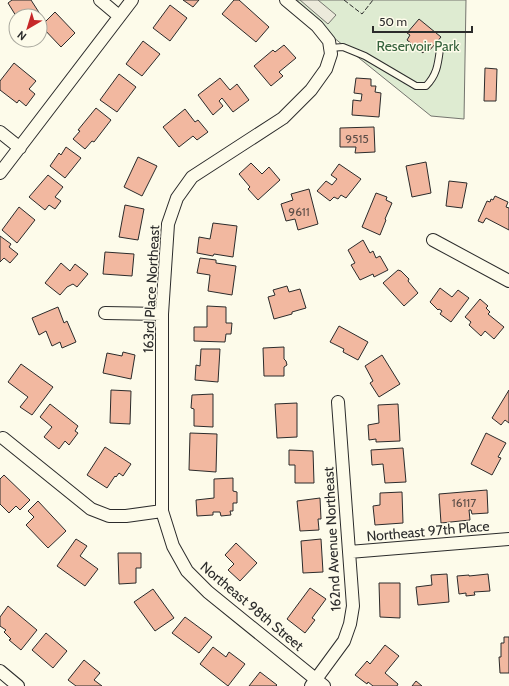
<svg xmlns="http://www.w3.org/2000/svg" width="509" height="686" font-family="Cabin,sans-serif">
<rect width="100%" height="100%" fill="#fdfbea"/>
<path fill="#deebd1" stroke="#74746e" d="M287 0H466L464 119 431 116Z"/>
<path fill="#eceadb" stroke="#74746e" d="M300 0H318L336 15 328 24Z"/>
<path fill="#f2b8a0" stroke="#2b2b2b" d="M12 0H31L40 14 37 16H16L8 3Z
M183 0H199L193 7Z
M234 0H239L269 27 256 42 222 14Z
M170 5 187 18 170 41 153 28Z
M55 12 75 33 61 47 41 26Z
M419 19 441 37 429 51 426 49 423 53 407 40 410 35 407 33Z
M143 41 160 54 142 76 126 64Z
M284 45 296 58 279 72 283 76 271 86 254 66 273 50 275 52Z
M14 63 36 81 29 89 35 94 26 106 19 100 17 103 0 90V81Z
M485 68 497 69 496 101H484Z
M119 74 136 87 117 112 100 100Z
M220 78 230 90 237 84 249 100 233 112 222 98 219 101 223 106 213 115 198 95Z
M356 78 371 79V86H376L375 92 381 93 379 117 352 115 353 100 361 101 362 94 354 93Z
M96 108 111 120 94 142 92 141 85 149 73 139 80 131 78 130Z
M185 109 195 122 198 120 208 132 197 140 193 136 179 147 163 127Z
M374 127 375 152 355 153 356 147H340V128Z
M66 147 81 158 65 178 50 166 59 153 61 155Z
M138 157 157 166 142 196 124 187Z
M426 162 431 193 412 197 406 166Z
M251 163 262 174 269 167 280 180 258 200 248 189 250 187 239 174Z
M339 164 361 179 346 198 341 195 338 199 334 197 330 201 317 191 326 181 332 185 337 179 331 175Z
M48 175 63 187 55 197 61 201 55 209 49 205 45 210 29 197Z
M449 181 467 183 462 208 446 206Z
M309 189 318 224 298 230 295 219 286 221 281 204 293 200 291 194Z
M376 193 387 197 386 200 392 203 385 219 386 220 380 235 362 227Z
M495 196 508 202 506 207 509 208V230L486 218 483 223 478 221 487 201 490 202 491 199 493 200Z
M125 205 144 209 138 240 119 237Z
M19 207 35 220 17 243 2 230Z
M213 223 237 226 233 257 214 254 213 256 197 253 199 237 210 239Z
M0 236 11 244 9 247 18 254 10 263 4 258 0 262Z
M363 240 370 253 373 251 376 258 380 256 388 270 374 277 373 274 360 280 351 265 355 263 348 250Z
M105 252 134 254 132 276 103 274Z
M200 258 216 260V263L236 266 232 295 208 291 210 275 197 273Z
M61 263 70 271 75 264 88 274 77 287 73 284 67 287 60 295 45 283Z
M398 270 401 271 409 279 408 281 418 293 404 306 383 283Z
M287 286 289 292 300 289 306 308 292 312V314L274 319 268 297 275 295 273 290Z
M440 288 452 297 458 290 469 298 451 322 440 314 442 311 439 309 438 310 430 302Z
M480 299 488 306 486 308 490 312 488 314 504 327 494 339 485 331 481 336 469 325 471 322 465 317Z
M207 306 226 307V323H232L231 334H226L225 342 194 341V327H207Z
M58 307 64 323 67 321 76 342 62 348 60 342 52 346 46 331 39 335 32 318Z
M339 326 368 342 358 360 343 352 344 349 330 342Z
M284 347V359L286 361 287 365 284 367V376H264L263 348Z
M201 349H220L218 382 195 380 196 365 200 366Z
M123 352 135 355 131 379 103 373 107 353 122 356Z
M382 355 400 384 379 397 370 383 373 381 365 366Z
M21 364 53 387 32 415 20 407 28 397 8 382Z
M111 390 131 391 130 424 110 423Z
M509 390V423L505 420 501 425 492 418Z
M213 394V427L194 426V409L191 408 192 395Z
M297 403V437L277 438 275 404Z
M50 404 78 426 75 431 78 433 69 445 65 441 59 449 44 437 52 427 40 417Z
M398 404 400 441 376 442V439L369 440 368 425 379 423 378 405Z
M190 433 217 434 216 472 189 470Z
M486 433 506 443 498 457 501 458 492 475 471 464Z
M105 447 131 464 123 476 119 473 116 477 115 476 107 488 87 475Z
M403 448 406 482 385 483 383 464 372 465 371 450Z
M289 450 313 451 314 483H295V465H289Z
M4 475 30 500 20 510 16 506 9 513 0 504V479Z
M233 478V491L237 492V503H233V511H230L231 515 221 516 220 512H213V515L197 516 196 500 214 498V479Z
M487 490 488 513 472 514 471 510H469L470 520 441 523 439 494Z
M402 492 403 523 375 525 373 506 380 505V493Z
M320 498 321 519H318L319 530 300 531 297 501Z
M38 501 66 531 48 548 26 525 34 517 28 511Z
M76 539 87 546 80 556 98 569 85 586 57 566Z
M321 539 323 572 303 573 301 541Z
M236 543 257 563 240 581 228 570 234 564 225 555Z
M118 553H141V568H136V583L119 584Z
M447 574 449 602 418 605 416 587 432 585 431 575Z
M488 574 490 591 474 592 475 595 466 596V593L459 594 457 576 469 575V576Z
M379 583H400V618L380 617Z
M310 588 326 599 312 618 315 620 305 633 287 619Z
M153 589 174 618 155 631 134 602Z
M8 606 37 630 21 650 9 640 11 639 4 632 6 630 0 626V617Z
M185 617 212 637 199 653 172 633Z
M46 633 67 651 53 668 32 650Z
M504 637H509V673H500L499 657H501V643H504Z
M385 645 399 656 385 673 398 684 397 686H373L368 682 367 684 355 675 367 661 370 664Z
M213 647 226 657 229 652 245 664 228 686 200 664Z
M84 660 100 673 94 680 102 686H76L68 680Z
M260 672 277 685 276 686H249Z
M416 681 422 686H412Z"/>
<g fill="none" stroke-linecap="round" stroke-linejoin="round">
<defs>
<path id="service" d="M330 48 343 47 365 56 416 86H426C437 75 438 64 440 49"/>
<path id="minor" d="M100 0 119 16
M286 0 317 26 329 41 331 54 326 69 311 90 283 118 192 177 177 198 168 224 162 314V511L173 546 187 571 208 592 324 686
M0 132 20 148
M0 173 132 0
M433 240 509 281
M105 313 162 314
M3 438 91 509 109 516H126L162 511
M349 552 509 539
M0 671 18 686
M311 686 344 641 350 624 353 606 338 402"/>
</defs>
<use href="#service" stroke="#2b2b2b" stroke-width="8"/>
<use href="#minor" stroke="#2b2b2b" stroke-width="14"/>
<use href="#service" stroke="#fdfbea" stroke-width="6"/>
<use href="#minor" stroke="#fdfbea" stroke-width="12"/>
<path stroke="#2b2b2b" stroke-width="1" stroke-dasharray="5 2" stroke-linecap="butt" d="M344 0 362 14 373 0"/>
</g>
<g text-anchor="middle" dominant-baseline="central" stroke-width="3" stroke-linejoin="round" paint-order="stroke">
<g font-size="12" fill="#5d4e48">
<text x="357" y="138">9515</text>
<text x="299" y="211">9611</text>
<text x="464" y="502">16117</text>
</g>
<g font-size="14" fill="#34623c" stroke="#fdfbea">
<text x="418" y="46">Reservoir Park</text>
</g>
<g font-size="14" fill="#2b2b2b" stroke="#fdfbea">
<text transform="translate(151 289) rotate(-87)">163rd Place Northeast</text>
<text transform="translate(428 531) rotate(-5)">Northeast 97th Place</text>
<text transform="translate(332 539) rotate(-93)">162nd Avenue Northeast</text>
<text transform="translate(252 606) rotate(40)">Northeast 98th Street</text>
</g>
</g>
<g transform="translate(28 28) rotate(218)"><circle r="19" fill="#fdfbea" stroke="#a9a89e"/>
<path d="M0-3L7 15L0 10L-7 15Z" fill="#c62828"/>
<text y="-6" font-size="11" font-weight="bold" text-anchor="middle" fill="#2b2b2b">N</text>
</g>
<path d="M373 26v6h99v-6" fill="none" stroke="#2b2b2b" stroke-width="2"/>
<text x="379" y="26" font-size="12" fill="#2b2b2b" stroke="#fdfbea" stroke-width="3" paint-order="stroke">50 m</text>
</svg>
